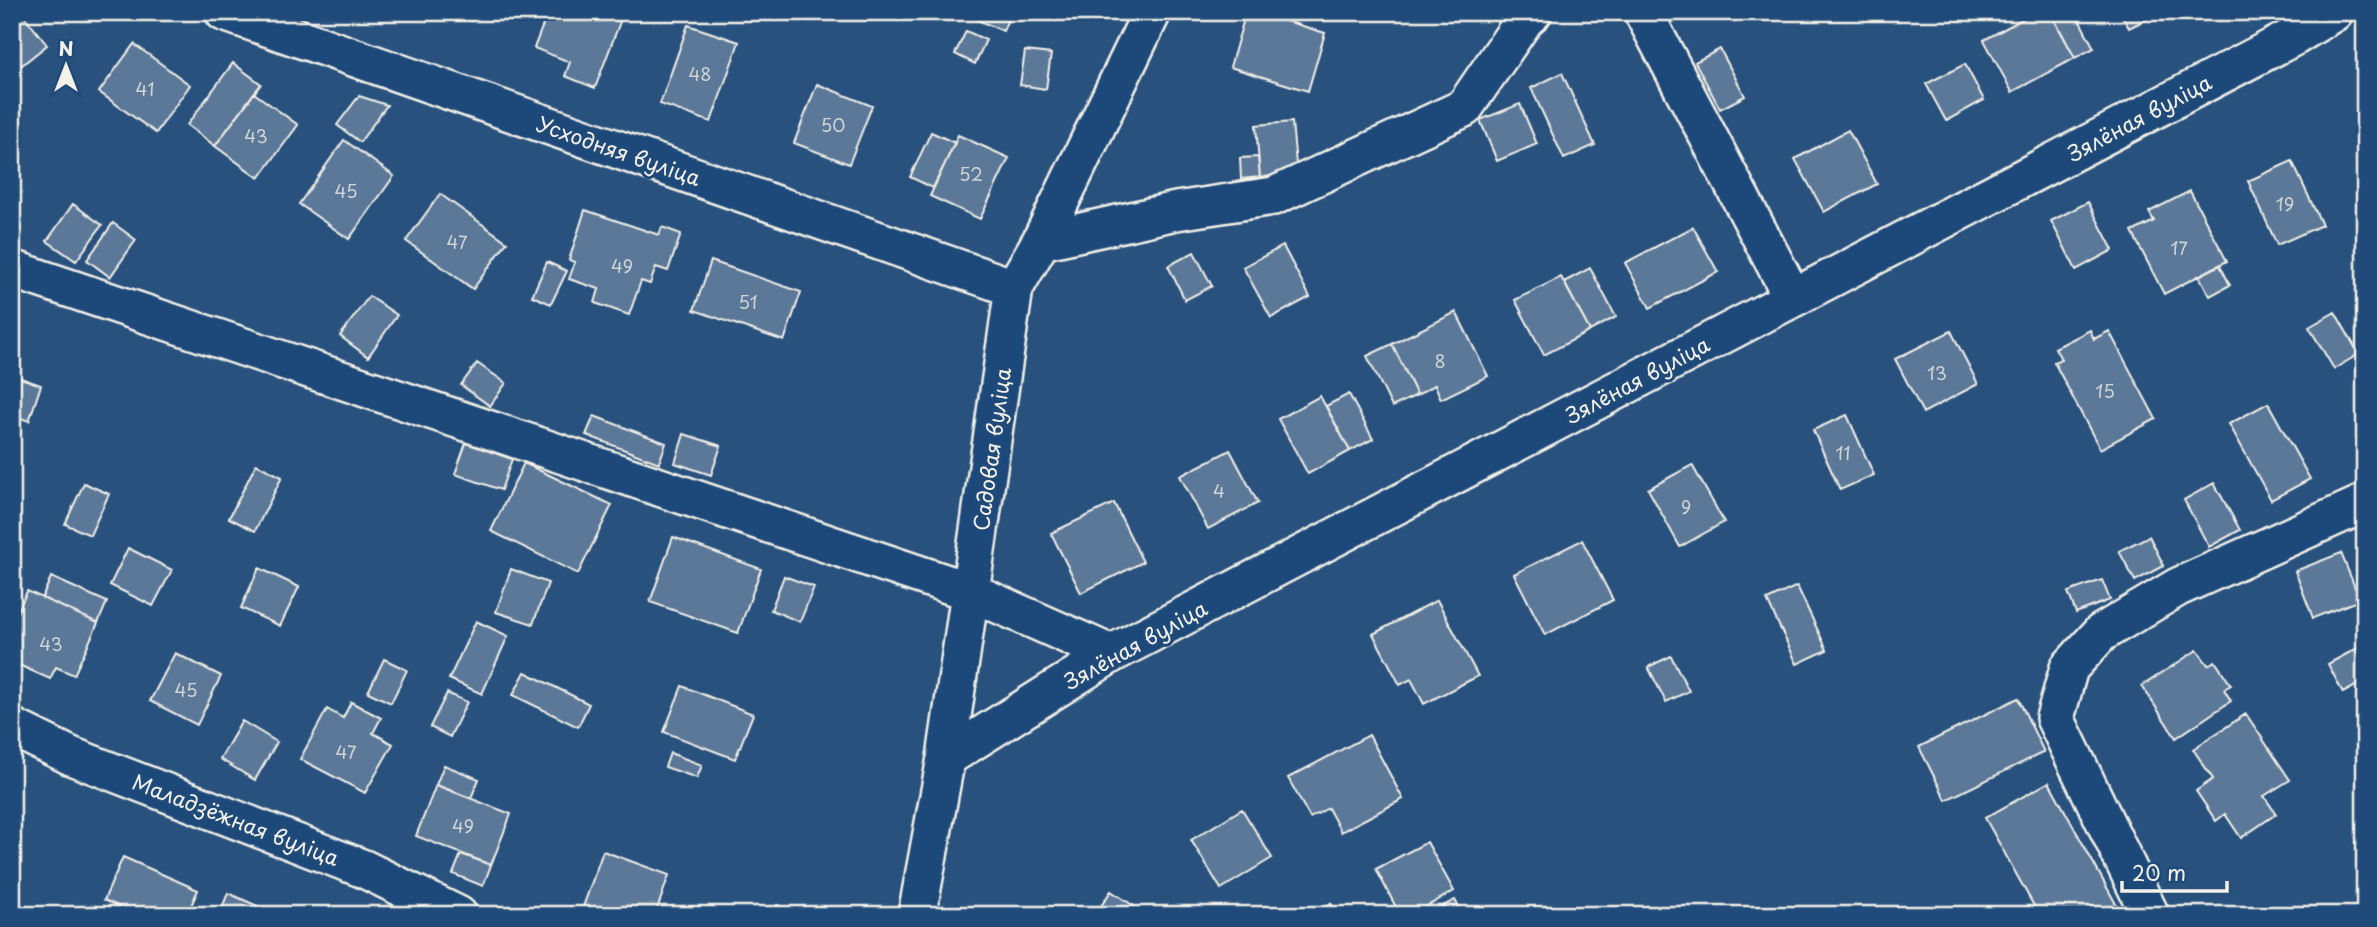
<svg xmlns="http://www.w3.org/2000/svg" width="2377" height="927" font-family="'Playpen Sans',sans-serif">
<rect width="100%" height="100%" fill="#28517e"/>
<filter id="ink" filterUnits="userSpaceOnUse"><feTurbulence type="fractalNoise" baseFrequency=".0143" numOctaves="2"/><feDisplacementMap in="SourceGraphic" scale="14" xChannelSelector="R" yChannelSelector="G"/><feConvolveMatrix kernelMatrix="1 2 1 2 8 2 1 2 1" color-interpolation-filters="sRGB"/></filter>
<g filter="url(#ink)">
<path fill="#5b7899" stroke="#f4f1e8" stroke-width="2" d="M12 12H21L47 45 12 73Z
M447 12H475L472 21Z
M548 12H603L621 19 595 88 565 76 570 62 534 48Z
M969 12H1011L1003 31 968 16Z
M1246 12H1257L1325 33 1308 91 1230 67Z
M2035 12H2050L2075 58 2012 92 1984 40Z
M2053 12H2075L2094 48 2075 58 2051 13Z
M2120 12H2161L2129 28Z
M688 25 739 42 711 122 660 104Z
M966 31 986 40 975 64 955 54Z
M134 44 190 85 156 133 99 92Z
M1720 49 1745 96 1720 109 1695 62Z
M1025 51 1051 54 1046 89 1020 85Z
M233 63 261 84 215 146 187 125Z
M1965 64 1984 100 1946 121 1926 84Z
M1562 73 1595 145 1564 159 1531 88Z
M817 84 872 106 849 164 794 143Z
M254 93 298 125 259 178 215 146Z
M359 96 387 105 360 142 337 125Z
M1520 104 1537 144 1497 161 1480 120Z
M1292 122 1297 175 1260 177 1256 125Z
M1848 130 1877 184 1824 212 1795 159Z
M931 132 955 143 933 188 910 177Z
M958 135 1009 158 980 219 930 196Z
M344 140 394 176 349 239 299 204Z
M1258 157 1260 177 1241 179 1240 158Z
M2292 161 2322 225 2277 245 2248 181Z
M2190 191 2227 261 2164 294 2132 232 2154 221 2149 212Z
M440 194 507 242 473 289 406 241Z
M2088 202 2113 250 2076 270 2051 221Z
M73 204 102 225 76 261 47 241Z
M585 210 659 235 662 227 681 234 668 271 656 267 650 284 641 281 629 315 595 303 599 289 569 279 575 262 569 260Z
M113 223 136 240 110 277 87 260Z
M1693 227 1718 272 1650 308 1625 263Z
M1283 246 1310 297 1271 318 1243 267Z
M1194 252 1212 286 1185 300 1168 266Z
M711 261 801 292 784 341 694 310Z
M547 262 567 271 551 304 532 296Z
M2220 265 2230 285 2210 296 2199 276Z
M1590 268 1616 317 1590 331 1564 282Z
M1561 277 1590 331 1544 355 1515 300Z
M369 296 397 315 368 357 340 336Z
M1456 312 1488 376 1441 399 1435 385 1417 395 1392 344Z
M2335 312 2359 354 2334 369 2309 327Z
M2090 330 2094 339 2109 331 2156 419 2100 449 2054 362 2061 359 2055 348Z
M1951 331 1978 384 1923 413 1895 359Z
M1392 344 1417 395 1392 407 1367 356Z
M477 363 506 383 490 406 461 385Z
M12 375 41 385 29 421 12 415Z
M1349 394 1373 439 1350 451 1326 406Z
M1320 396 1350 451 1308 474 1278 419Z
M2268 403 2310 479 2271 500 2229 424Z
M1847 415 1874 475 1840 490 1813 430Z
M594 416 666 443 659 463 586 435Z
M684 434 721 446 711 475 675 463Z
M466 443 512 459 501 490 455 474Z
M1230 450 1258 503 1208 529 1180 476Z
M524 463 612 505 578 574 491 531Z
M256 464 282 477 255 531 229 518Z
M1692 465 1724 522 1680 547 1648 489Z
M84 483 109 494 90 535 65 524Z
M2214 483 2240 530 2209 547 2184 500Z
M1114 503 1143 562 1081 593 1051 533Z
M2149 536 2164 566 2135 581 2119 551Z
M673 537 761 569 738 633 650 602Z
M1582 540 1613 600 1545 635 1514 574Z
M128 548 172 570 153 606 110 585Z
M2341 553 2360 600 2313 618 2295 571Z
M259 568 299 587 280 626 241 608Z
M511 569 548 583 533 624 496 612Z
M784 576 814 587 800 622 771 610Z
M51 577 107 602 98 623 42 598Z
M2102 580 2110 600 2076 613 2068 592Z
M1797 586 1827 650 1797 664 1767 600Z
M27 591 98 623 74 675 56 667 50 679 12 662V624Z
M1437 600 1478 676 1424 704 1411 679 1400 685 1373 634Z
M476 621 508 636 482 694 449 679Z
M2365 644V681L2343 693 2328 664Z
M2197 650 2208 665 2215 661 2231 685 2224 689 2231 701 2176 738 2142 686Z
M175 653 221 676 197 725 150 701Z
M1671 656 1689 691 1666 702 1648 667Z
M384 659 407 670 391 703 368 692Z
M525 672 589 704 578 727 513 695Z
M682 686 753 714 735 759 664 732Z
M447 693 467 702 450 737 430 727Z
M2018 698 2044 752 1946 800 1919 747Z
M351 702 381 718 373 733 393 744 365 793 300 759 327 709 343 718Z
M2246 714 2290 780 2264 796 2276 814 2241 838 2225 814 2216 821 2196 791 2213 779 2193 749Z
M242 721 277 742 255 780 220 759Z
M1369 735 1403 799 1341 832 1328 808 1310 818 1288 778Z
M670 753 702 765 697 778 665 767Z
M444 765 479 779 471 798 436 785Z
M2049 782 2122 915H2039L1985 818Z
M436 785 511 814 491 865 416 836Z
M1242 809 1272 858 1221 889 1191 840Z
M1427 842 1454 891 1411 915H1400L1376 869Z
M603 851 669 875 655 915H605L583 907Z
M461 854 491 865 483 886 453 874Z
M123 857 198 890 187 915H138L104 900Z
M1111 891 1146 914 1145 915H1095Z
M228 893 278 915H219Z
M1455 900 1463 915H1425Z
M1331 903 1338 915H1311Z
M777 905 802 915H773Z"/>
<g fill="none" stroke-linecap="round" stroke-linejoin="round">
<defs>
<path id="minor" d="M224 12 1014 288
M1643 12 1793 298
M1041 241 1176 211 1274 196 1464 108 1525 19 1533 12
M12 269 971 592 1111 654
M12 727 71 756 364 869 458 915
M946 758 1111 654 2295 36 2334 12
M917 915 946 758 1014 288 1041 241 1152 12
M2150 915 2055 718 2069 668 2101 633 2178 587 2365 503"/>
</defs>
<use href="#minor" stroke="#f4f1e8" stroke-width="42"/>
<use href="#minor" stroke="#1f4a7a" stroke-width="37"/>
</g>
</g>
<g text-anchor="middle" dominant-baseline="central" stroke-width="6" stroke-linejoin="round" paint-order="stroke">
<g font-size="18" fill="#ced3d4">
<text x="700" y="73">48</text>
<text x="145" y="88">41</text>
<text x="833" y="124">50</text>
<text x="256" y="135">43</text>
<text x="971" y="173">52</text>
<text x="346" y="190">45</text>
<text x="2285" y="203">19</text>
<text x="457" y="241">47</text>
<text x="2179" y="247">17</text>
<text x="622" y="265">49</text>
<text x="748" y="301">51</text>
<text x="1440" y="360">8</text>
<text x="1937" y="372">13</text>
<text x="2105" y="390">15</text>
<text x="1843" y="452">11</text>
<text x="1219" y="490">4</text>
<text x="1686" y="506">9</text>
<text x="51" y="643">43</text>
<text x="186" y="689">45</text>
<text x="346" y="751">47</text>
<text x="463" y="825">49</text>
</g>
<g font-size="21" fill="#f4f1e8" stroke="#1f4a7a">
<text transform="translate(2139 117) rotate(-28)">Зялёная вуліца</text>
<text transform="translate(619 150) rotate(19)">Усходняя вуліца</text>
<text transform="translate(1637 379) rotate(-28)">Зялёная вуліца</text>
<text transform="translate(991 449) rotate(-82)">Садовая вуліца</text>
<text transform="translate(1135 644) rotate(-29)">Зялёная вуліца</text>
<text transform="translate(236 819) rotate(21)">Маладзёжная вуліца</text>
</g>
</g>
<rect width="2377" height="927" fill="none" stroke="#1f4a7a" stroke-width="42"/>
<rect x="21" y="21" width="2335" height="885" fill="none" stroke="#f4f1e8" stroke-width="2.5" filter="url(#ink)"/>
<g transform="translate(66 66)" stroke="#1f4a7a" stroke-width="5" paint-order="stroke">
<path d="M0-5L12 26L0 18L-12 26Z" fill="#f4f1e8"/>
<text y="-10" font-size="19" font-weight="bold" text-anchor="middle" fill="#f4f1e8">N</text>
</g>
<path d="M2122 881v10h105v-10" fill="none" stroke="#f4f1e8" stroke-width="3.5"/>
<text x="2132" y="881" font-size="21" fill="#f4f1e8" stroke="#1f4a7a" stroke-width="5" paint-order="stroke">20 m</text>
</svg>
